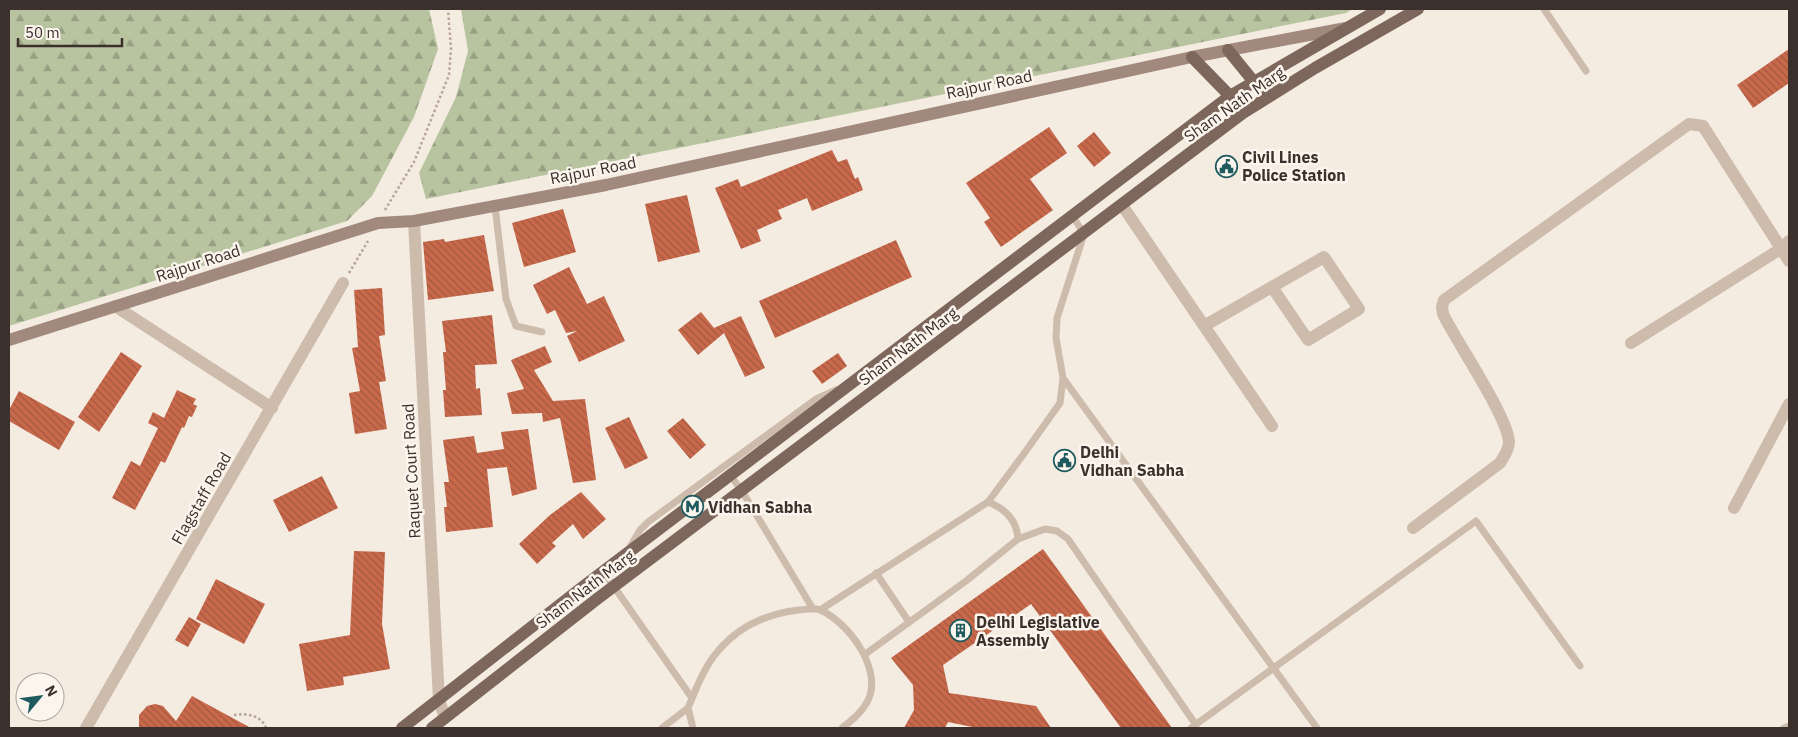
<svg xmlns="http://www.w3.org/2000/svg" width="1798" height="737" font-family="'IBM Plex Sans',sans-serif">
<defs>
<pattern id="forest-firs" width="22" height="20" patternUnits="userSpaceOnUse" patternTransform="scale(1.25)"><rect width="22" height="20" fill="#b8c4a0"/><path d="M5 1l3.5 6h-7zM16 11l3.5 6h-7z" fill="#97a083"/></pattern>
<pattern id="building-back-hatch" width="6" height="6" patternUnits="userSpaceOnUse" patternTransform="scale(1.25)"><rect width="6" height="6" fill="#c8694b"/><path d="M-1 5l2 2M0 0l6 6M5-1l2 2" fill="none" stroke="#a4573f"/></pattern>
</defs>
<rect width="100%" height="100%" fill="#f4ebe1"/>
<path fill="url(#forest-firs)" d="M9 9H429L438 49 414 117 372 196 347 221 9 326Z
M461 9H1352L1346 13 426 199 419 173 456 97 468 51Z"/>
<path fill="url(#building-back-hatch)" d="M1789 49V83L1753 108 1737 85Z
M1049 127 1067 153 1030 179 1053 210 1001 247 984 222 990 218 966 183Z
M1094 132 1111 153 1094 167 1077 146Z
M832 150 838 162 847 159 855 179 858 177 863 190 812 211 807 198 778 210 782 219 757 230 761 241 741 249 715 188 738 179 741 187Z
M687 195 700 252 658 262 645 204Z
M563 209 576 252 524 267 512 223Z
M484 235 494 291 428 300 423 242 444 239 445 242Z
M896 240 912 277 775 338 759 301Z
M569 267 587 304 604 296 625 341 579 362 567 336 577 331 566 333 555 310 547 314 533 285Z
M382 288 385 335 379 336 386 381 379 382 387 429 355 434 349 393 360 391 352 348 358 347 354 290Z
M701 312 714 328 741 316 765 368 745 377 724 333 698 355 678 330Z
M492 315 497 364 475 365 476 389 480 388 482 415 445 417 443 390H446L443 352H446L442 321Z
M545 346 552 362 534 370 553 401 585 399 596 480 573 483 560 418 543 422 542 413 512 414 507 393 524 389 511 360Z
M121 352 142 366 99 432 78 417Z
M838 353 847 366 822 384 812 371Z
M177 390 196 399 193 404 197 406 192 417 189 416 184 428 182 427 165 463 161 461 135 510 112 498 131 461 140 466 158 428 148 423 153 412 164 418Z
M19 391 75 422 59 450 9 421V410Z
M629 417 648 458 625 469 605 428Z
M683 418 706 445 690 459 667 431Z
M528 429 537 489 512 496 507 467 487 469 493 527 446 532 444 507H447L444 482H449L443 440 474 436 477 453 504 449 501 432Z
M322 476 338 508 289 532 273 500Z
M581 492 606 519 583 539 573 524 552 543 556 546 537 564 519 544 550 515Z
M1043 549 1172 728H1121L1031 604 943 665 949 693 1036 706 1051 728H977L948 722 945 728H904L914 710 913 685 891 658Z
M354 551 385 552 382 624 390 669 343 677 344 685 307 691 299 644 350 635Z
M216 579 265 604 244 644 196 619Z
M189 617 201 624 188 647 175 640Z
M192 696 251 728H139V715L147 706 155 704 163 706 176 721Z"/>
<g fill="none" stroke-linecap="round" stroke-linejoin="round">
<path stroke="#b9a596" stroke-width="2.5" stroke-dasharray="2.5 2.5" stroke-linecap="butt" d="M385 210 414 162 449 75 451 49 448 9
M349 273 368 241
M234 715C247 713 261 715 266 728"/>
<path stroke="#cdbbac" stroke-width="7" d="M1544 9 1586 71
M495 206 506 299 516 326 542 332
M1063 378 1317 728
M730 475 742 491 813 609
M988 502C1006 509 1017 520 1018 539
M630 547 640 530 648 522 816 399 836 390
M603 571 692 698
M876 573 909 622
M820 610 988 502 1023 455 1060 403 1063 378 1056 338 1057 318 1084 234 1072 215
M864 655 966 581 1018 539 1045 529 1057 531 1068 539 1196 725
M662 728 688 708
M693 728 688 708C696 689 704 667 718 651 739 626 766 614 798 610 805 610 813 607 820 610 849 622 886 673 866 704 860 714 851 721 842 728
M1191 728 1476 521 1580 666
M1784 728 1789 726"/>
<path stroke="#cdbbac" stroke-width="12" d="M1122 205 1272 426
M414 221 439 700 445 718
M115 306 272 408
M1204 326 1324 257 1359 309 1308 340 1272 287
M1631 343 1782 248 1789 241
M1734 508 1789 404
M1413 528 1500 463C1504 456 1509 450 1509 442 1508 417 1456 341 1443 314L1442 307 1444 300 1689 124 1703 126 1789 261
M86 728 343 283"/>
<path stroke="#a18a7d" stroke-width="12" d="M9 340 378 223 414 221 606 185 1192 57 1346 28"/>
<path stroke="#7d675c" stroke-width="12" d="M1228 50 1267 98
M1192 57 1230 96 1243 113
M402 728 584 586 1230 96 1380 9
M432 728 597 599 1243 113 1315 68 1418 9"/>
</g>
<defs>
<symbol id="civic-ring" viewBox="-11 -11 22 22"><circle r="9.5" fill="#fbf5ee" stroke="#1f5a5e" stroke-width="1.5"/><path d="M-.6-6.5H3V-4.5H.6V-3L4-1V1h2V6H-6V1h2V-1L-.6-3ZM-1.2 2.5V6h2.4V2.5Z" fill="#1f5a5e"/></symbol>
<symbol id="metro-ring" viewBox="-11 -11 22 22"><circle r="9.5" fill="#fbf5ee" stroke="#1f5a5e" stroke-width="1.5"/><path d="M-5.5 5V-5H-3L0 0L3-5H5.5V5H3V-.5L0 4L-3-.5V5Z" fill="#1f5a5e"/></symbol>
<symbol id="building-ring" viewBox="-11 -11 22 22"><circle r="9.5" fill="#fbf5ee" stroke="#1f5a5e" stroke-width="1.5"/><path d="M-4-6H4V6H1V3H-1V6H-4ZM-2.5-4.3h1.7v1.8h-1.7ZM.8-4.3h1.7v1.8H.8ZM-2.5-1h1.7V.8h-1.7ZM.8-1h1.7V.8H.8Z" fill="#1f5a5e"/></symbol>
</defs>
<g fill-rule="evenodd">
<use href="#civic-ring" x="1214" y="154" width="25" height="25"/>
<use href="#civic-ring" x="1052" y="448" width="25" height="25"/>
<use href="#metro-ring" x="680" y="494" width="25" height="25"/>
<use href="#building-ring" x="948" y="618" width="25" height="25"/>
</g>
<g text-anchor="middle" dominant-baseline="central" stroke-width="5" stroke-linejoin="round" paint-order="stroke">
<g font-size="16" fill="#3b302b" stroke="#fbf5ee">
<text transform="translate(989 84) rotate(-12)">Rajpur Road</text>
<text transform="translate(1234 104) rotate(-35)">Sham Nath Marg</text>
<text transform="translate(593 170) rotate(-11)">Rajpur Road</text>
<text transform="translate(198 263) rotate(-18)">Rajpur Road</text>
<text transform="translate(908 346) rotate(-37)">Sham Nath Marg</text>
<text transform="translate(411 471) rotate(-93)">Raquet Court Road</text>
<text transform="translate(201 498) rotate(-60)">Flagstaff Road</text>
<text transform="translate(585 589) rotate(-37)">Sham Nath Marg</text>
</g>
<g font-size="16" font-weight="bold" fill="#3b302b" stroke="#fbf5ee" text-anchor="start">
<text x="1242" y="157">Civil Lines<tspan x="1242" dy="18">Police Station</tspan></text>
<text x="1080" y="452">Delhi<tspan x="1080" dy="18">Vidhan Sabha</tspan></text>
<text x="708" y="507">Vidhan Sabha</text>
<text x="976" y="622">Delhi Legislative<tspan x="976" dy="18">Assembly</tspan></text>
</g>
</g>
<rect width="1798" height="737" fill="none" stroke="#3b302b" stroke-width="20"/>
<g transform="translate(40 697) rotate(61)"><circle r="24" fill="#fbf5ee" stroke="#aea6a0"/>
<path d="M0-4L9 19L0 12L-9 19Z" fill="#1f5a5e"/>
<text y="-8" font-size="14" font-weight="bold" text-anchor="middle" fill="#3b302b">N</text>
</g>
<path d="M18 38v8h104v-8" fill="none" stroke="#3b302b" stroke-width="2.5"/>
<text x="25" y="38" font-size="15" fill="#3b302b" stroke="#fbf5ee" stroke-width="4" paint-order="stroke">50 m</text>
</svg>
